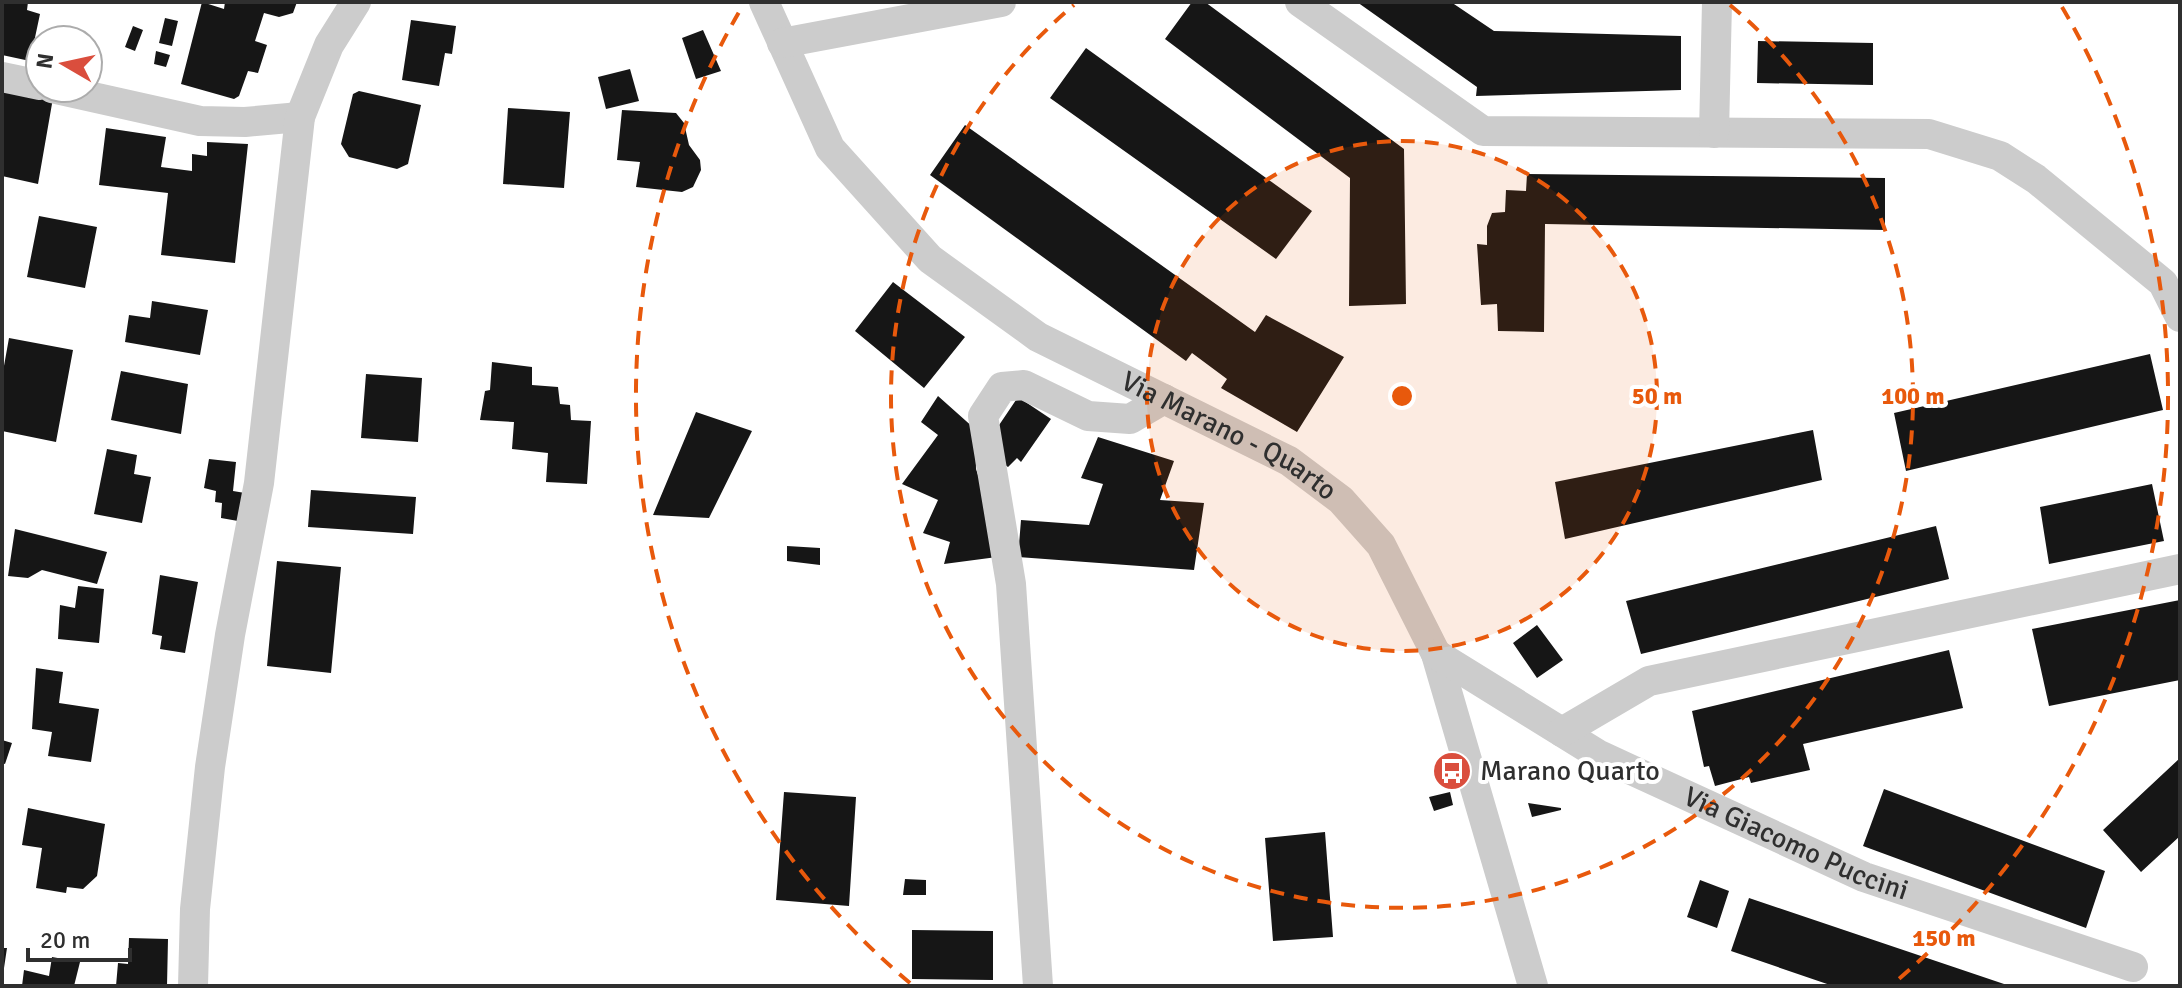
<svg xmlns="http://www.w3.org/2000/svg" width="2182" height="988" font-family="Signika,sans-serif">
<rect width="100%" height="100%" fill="#fff"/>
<path fill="#161616" d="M2 2H28L27 10 40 14 30 61 2 55Z
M202 2 224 9 225 2H297L293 13 279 17 264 13 255 41 267 45 258 73 248 71 239 96 234 99 181 84Z
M1192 2H1205L1404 149 1406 304 1349 306 1350 178 1165 39Z
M1357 2H1451L1494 31 1681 36V90L1476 96 1477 87Z
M165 18 178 21 172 46 159 43Z
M411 20 456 26 452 54 445 53 439 86 402 80Z
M133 26 143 30 135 51 125 47Z
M703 30 721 71 696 79 682 38Z
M1758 41 1873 43V85L1757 83Z
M1086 48 1312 211 1276 259 1050 98Z
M156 51 170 55 166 67 154 64Z
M630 69 639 101 606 109 598 77Z
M2 88 53 98 38 184 2 176Z
M359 91 421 105 408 164 397 169 349 157 341 144 353 94Z
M508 108 570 112 564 188 503 184Z
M622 110 676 113 684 123 689 145 700 160 701 170 693 187 682 192 636 187 640 162 617 160Z
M965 125 1255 332 1266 315 1344 357 1297 432 1221 388 1227 379 1192 353 1186 361 930 175Z
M106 128 166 137 161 167 192 171V154L207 156V142L248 144 235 263 161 255 168 193 99 185Z
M1527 174 1885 178V230L1545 224 1544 332 1498 331 1497 304 1481 305 1477 244 1487 245V226L1492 213 1505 212 1506 190 1526 191Z
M39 216 97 227 85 288 27 277Z
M893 282 965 337 924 388 855 331Z
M152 301 208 310 200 355 125 342 129 315 150 318Z
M9 338 73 350 56 442 2 431V377Z
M2150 354 2163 410 1906 471 1894 413Z
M492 362 532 367V385L558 387 560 404 570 405 571 420 591 421 587 484 546 482 548 453 512 449 514 422 480 420 485 391 490 390Z
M121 371 188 384 181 434 111 420Z
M366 374 422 378 418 442 361 438Z
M938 396 975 429 976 469 992 517 997 557 944 564 950 542 923 533 938 500 902 484 938 435 921 422Z
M1018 397 1051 419 1021 462 1017 458 1008 467 994 457 989 440Z
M696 412 752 431 709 518 653 515Z
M1813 430 1822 480 1565 539 1555 482Z
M1098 437 1174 461 1160 500 1204 503 1194 570 1018 557 1021 520 1089 525 1103 484 1081 478Z
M107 449 137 455 134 474 151 477 142 523 94 514Z
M209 459 236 462 233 491 245 493 238 521 221 518 222 503 215 502 216 491 204 488Z
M2152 484 2164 541 2049 564 2040 507Z
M311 490 416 497 413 534 308 527Z
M1936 526 1949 579 1641 654 1626 601Z
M15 529 107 552 97 584 42 570 28 578 8 576Z
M787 546 820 548V565L787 561Z
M277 561 341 567 331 673 267 666Z
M160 575 198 582 185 653 160 649 162 636 152 634Z
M78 586 104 589 99 643 58 639 60 605 75 608Z
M2180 600V680L2049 706 2032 629Z
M1537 625 1563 660 1537 678 1513 643Z
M1949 650 1963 708 1803 744 1810 770 1751 783 1749 777 1715 786 1709 766 1704 767 1692 711Z
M36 668 63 672 59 703 99 709 91 762 48 756 52 732 32 729Z
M2 740 12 743 5 764 2 763Z
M2180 758V836L2141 872 2103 830Z
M1884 789 2105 871 2086 928 1863 846Z
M784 792 856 797 849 906 776 900Z
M1450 792 1453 805 1434 811 1429 797Z
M1528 803 1561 808V810L1532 817Z
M28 808 105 824 97 876 83 889 67 887 66 893 36 888 42 848 22 845Z
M1325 832 1333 937 1273 941 1265 838Z
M905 879 926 880V895H903Z
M1700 880 1729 891 1717 928 1687 917Z
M1749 898 2007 985V986H1833L1731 951Z
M912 930 993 931V980L912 979Z
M129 938 168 939 167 986H116L118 963 128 964Z
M2 948H7L4 968H2Z
M52 957 80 962 74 986H22L24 970 49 976Z"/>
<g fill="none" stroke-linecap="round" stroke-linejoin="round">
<g stroke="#ccc" stroke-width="30">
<path id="s1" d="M764 2 830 148 930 259 1038 337 1289 461 1341 500 1381 545 1436 654 1533 986"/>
<path d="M1300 2 1483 131 1929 134 2000 156 2036 179 2163 283 2180 317"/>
<path d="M782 43 1001 2"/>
<path d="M2 77 40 85"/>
<path d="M52 88 200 121 245 122 300 117"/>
<path d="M1714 133 1717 2"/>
<path id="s2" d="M1436 654 1599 755 1864 877 2133 967"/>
<path d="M1562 732 1649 681 2180 569"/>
<path d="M193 986 195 909 210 767 230 635 259 483 300 117 329 45 356 2"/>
<path d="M1038 986 1011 584 983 416 1002 387 1024 385 1088 416 1130 419 1164 399"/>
</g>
</g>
<circle cx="1402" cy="396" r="255" fill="#e8590c" fill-opacity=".12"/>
<g fill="none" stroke="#e8590c" stroke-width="4" stroke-dasharray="14 10">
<circle cx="1402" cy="396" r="255"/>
<path d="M1730 5A511 511 0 1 1 1074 5"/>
<path d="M910 983A766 766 0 0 1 742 7M2062 7A766 766 0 0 1 1894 983"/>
</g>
<defs>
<symbol id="bus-disc" viewBox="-11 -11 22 22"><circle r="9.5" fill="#da4e3d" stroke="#fff"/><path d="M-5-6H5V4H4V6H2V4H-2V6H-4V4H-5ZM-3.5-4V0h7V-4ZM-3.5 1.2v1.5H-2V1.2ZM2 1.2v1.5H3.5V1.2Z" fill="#fff"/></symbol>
</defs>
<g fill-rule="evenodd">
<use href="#bus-disc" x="1430" y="749" width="44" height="44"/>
</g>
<g text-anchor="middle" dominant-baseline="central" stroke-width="8" stroke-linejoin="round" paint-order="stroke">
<g font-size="28" fill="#2f2f2f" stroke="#fff">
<text stroke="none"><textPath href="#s1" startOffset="658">Via Marano - Quarto</textPath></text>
<text stroke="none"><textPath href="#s2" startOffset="408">Via Giacomo Puccini</textPath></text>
</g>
<g font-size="28" fill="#2f2f2f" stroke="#fff" text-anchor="start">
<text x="1480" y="771">Marano Quarto</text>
</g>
</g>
<circle cx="1402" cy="396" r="12" fill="#e8590c" stroke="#fff" stroke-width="4"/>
<g font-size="24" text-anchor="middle" font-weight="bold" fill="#e8590c" stroke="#fff" stroke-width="8" stroke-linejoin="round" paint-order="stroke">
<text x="1657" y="404">50 m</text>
<text x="1913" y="404">100 m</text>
<text x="1944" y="946">150 m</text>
</g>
<rect width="2182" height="988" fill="none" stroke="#2f2f2f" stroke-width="8"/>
<g transform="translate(64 64) rotate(279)"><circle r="38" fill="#ffffff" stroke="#acacac" stroke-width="2"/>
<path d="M0-6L14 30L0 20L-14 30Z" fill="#da4e3d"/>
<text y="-12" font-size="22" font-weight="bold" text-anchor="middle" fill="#2f2f2f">N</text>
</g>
<path d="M28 948v12h102v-12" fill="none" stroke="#2f2f2f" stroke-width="4"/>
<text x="40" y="948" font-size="24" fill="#2f2f2f" stroke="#ffffff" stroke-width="6" paint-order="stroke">20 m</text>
</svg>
